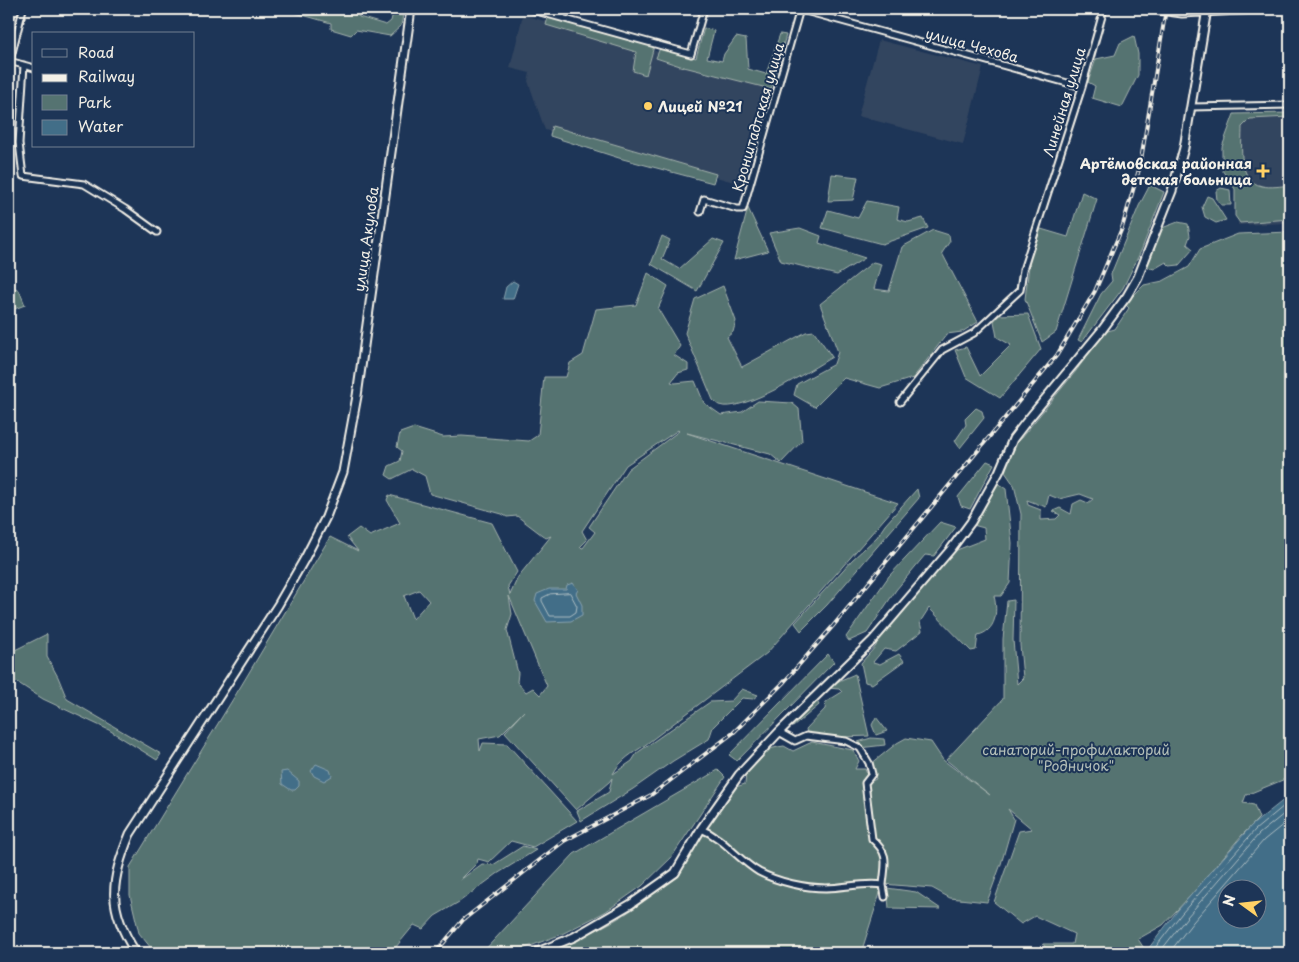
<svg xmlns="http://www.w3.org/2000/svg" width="1299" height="962" font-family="'Playpen Sans',sans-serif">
<rect width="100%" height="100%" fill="#1d3557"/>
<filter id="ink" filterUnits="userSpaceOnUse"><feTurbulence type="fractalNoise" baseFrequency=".02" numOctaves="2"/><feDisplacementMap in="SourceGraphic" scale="10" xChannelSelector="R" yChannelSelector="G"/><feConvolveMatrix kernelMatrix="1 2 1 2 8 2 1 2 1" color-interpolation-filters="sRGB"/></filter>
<g filter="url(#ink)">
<path fill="#33455f" d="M523 15 766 81 738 183 545 130 528 81 530 73 510 68Z
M879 40 983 67 963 144 858 116Z
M1290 117V223L1238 225 1235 119Z"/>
<path fill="#557371" stroke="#a4b2ac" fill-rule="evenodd" d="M281 9H357L359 17 386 25 391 21 394 9H404L401 26 390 36 356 30 351 35 331 29V23Z
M548 17 654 46 646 75 633 71 636 52 546 25Z
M704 28 714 31 707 58 722 61 724 54 736 37 746 39 748 69 766 74 780 34 786 35 771 89 680 66 656 58 660 48 696 58Z
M1134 36 1138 54V75L1122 107 1092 98 1095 86 1088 82 1096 59 1115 55 1120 43Z
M1290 113V117L1250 119 1242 127C1242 146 1237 181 1262 186 1270 188 1282 186 1290 185V219L1240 223 1235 216V189L1222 170V147L1234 114Z
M552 126 716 174 713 183 619 158 550 136Z
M832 174 858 177 853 200 828 201Z
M1150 185 1164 192 1141 251 1123 288 1082 342 1078 340 1101 294 1112 281 1111 274 1139 206Z
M1221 188 1230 190 1231 205H1221L1217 200 1216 191Z
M1082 192 1097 199 1056 332 1042 342 1025 299 1030 258 1041 229 1068 237Z
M1207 196 1212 198 1226 220 1216 223 1205 217 1202 207Z
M867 201 899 207 897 219 908 222 923 218 928 228 882 244 822 228 828 210 858 218Z
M748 208 768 251 734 260Z
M1178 222 1188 224 1190 236 1187 244 1193 249 1179 265 1170 266 1166 262 1154 269 1145 266 1162 228Z
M800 228 821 236 819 243 865 258 837 275 781 261 769 233Z
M933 230 949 235 950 241 942 253 978 322 962 332 947 334 913 378 880 388 844 378 815 407 794 395 797 384 834 364 838 352 820 304 873 262 881 264 874 289 889 291 902 247Z
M1290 232V777L1246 795 1243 803 1254 805 1259 818 1242 835 1191 895 1163 925 1138 939 1145 950 1139 953H1050L1043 944H1072L1074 934 1035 916 1021 924 994 902 1019 831 1032 829 1008 809 1014 819 1001 864 987 902 950 898 932 888 870 883 823 887 789 882 757 870 706 826 733 788 745 784C746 779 745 772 747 768 755 753 769 748 784 746L793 751 812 742 853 750 859 761 855 769H865L870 782 876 779 871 764 897 743 906 738 931 742 943 760 990 795 946 760 1003 699V639L1007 601 1014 600 1013 640 1017 684 1023 678 1020 645 1021 514 1014 485 1005 472 1012 449 1076 371 1104 332 1115 329 1129 308 1125 304 1144 285 1163 281 1189 267 1200 249 1238 234ZM1080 494 1093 499 1088 503 1081 500 1073 504 1071 514 1060 508 1053 511 1060 515 1056 519 1041 520V510L1028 505 1027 500 1046 507 1049 495 1059 499Z
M662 236 670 240 662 259 679 269 713 239 724 243 697 291 651 264Z
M648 273 668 286 658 309 680 346 674 355 688 364V370L678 373 671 382 675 383 695 381 704 403 721 415 742 412 758 401 792 403 799 409 802 441 781 463 770 454 687 433 898 503 767 653 645 745C633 753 620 760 613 774L632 761 637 753 710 702 731 701 742 689 758 695 753 699 742 698 713 727 709 739 673 761 633 789 581 821 577 811 609 792 612 778 609 782 576 810 505 732 524 711 500 735 479 739 480 751 483 743 507 744 577 821 533 847 511 841 489 862 478 859 477 863 460 880 482 864 493 865 523 846 536 850 497 874 459 902 435 916 423 929 414 925 391 953H155L139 933 130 895V867L241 686 330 537 358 551 347 537 359 528 370 536 400 523 387 500 389 495 492 523 517 572 508 586 510 595 518 577 551 536 546 538 517 516 507 517 502 514 430 494 425 476 412 469 392 479 386 475 389 466 400 461 402 451 397 447 400 433 414 428 443 437 462 436 529 441 538 435 544 377H566L570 363 583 355 596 309 636 305ZM678 430 679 431 628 469 589 527 595 532 583 548 580 547 587 540 582 531 626 465ZM419 590 429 601 413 619 404 596ZM509 596 547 686 540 695 533 688 526 692 517 682 518 673 507 630 512 614Z
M9 285 19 290 25 305 9 311Z
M723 286 736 321 733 332 727 337 742 367 806 332 814 331 832 357C810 370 742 414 719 405 717 404 715 402 713 400L685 333 695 299Z
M1028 314 1041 349 1000 398 966 377 955 350 966 347 980 376 1011 345 997 337 994 321 999 315Z
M976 408 982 411 984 418 960 448 955 441 966 425 965 419Z
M987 461 994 464 970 509 961 506 958 497Z
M994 481 1006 489 1012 543 1010 583 1001 596H994C998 612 996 631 978 635L976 650 971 651 929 608 920 622 922 631 896 651 884 649 873 662 880 664 899 654 904 661 872 684 865 682 861 663 876 646 877 638 949 553 985 539 984 528 973 525Z
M917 489 919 498 827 605 801 631 795 623 852 560 877 537 885 525Z
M940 522 956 527 934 556 925 555 896 590 867 633 849 641 846 637 889 576Z
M47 634V657L58 677 67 699 161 754 157 760 109 730 43 699 9 677V653Z
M828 654 834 662 737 761 729 755Z
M855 674 869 736 818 738 808 737 806 729 825 709 826 702 842 692 839 689 828 688 834 683Z
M816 699 819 705 793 727 788 725Z
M876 717 887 731 876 735 872 725Z
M871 738 884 739 885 745 859 748 858 742Z
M718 770 725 777 671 858 642 886 605 912 562 934 512 953H482L574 854Z
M702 831 711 835 740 862 766 877 798 886 873 885 881 890 861 953H547C577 939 621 921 646 899L645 896 657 887 661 889 680 875 681 860Z
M887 888 916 892 941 909 889 908Z"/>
<path fill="#426e88" stroke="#89a2ae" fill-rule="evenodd" d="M513 281 518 284 513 299H503L506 287Z
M573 583 578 590 576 593 582 605V615L571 621 547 622 535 601 537 594 549 589H566L567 585Z
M316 764 330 770 332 776 324 781 314 776 311 771Z
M287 771 299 781V786L295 790H291L282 784 281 772Z
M1290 795V953H1145L1178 910 1251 826ZM1226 890H1256V920H1226Z"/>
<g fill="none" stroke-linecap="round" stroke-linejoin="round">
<path stroke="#adbdc2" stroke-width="1" d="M570 593 577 606 576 612 570 616H550L542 601V598L550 594Z
M1151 953 1182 913 1255 830 1290 801
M1159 953 1187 917 1259 834 1290 809
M1169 953 1193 922 1264 840 1290 819"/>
<defs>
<path id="street" d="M529 9 691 54 704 9
M798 9 1082 87
M562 18 564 9
M9 61 34 68
M10 61 23 9
M24 65 19 143 23 176 84 184 125 209 157 232
M1191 107 1290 105
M700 212 704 199 737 209H743L800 9
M900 402 942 350 974 333 1020 290 1023 270 1082 87 1104 9
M779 732 795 741 806 736 846 741 860 748 869 763 872 774 865 783 872 839C890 855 885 862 883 885
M701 829C724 838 738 860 759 872 778 882 805 888 826 888 845 888 864 882 883 885L885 897"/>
<path id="secondary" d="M1153 9 1182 13 1258 9
M136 953C107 908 110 882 130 834L278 605 305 558 326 517 343 472 357 396 411 9
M535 953 574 937 631 904 675 873 701 829 739 775 779 732 873 640 951 549 971 522 999 472 1013 439 1026 422 1102 330 1127 296 1138 277 1172 191 1184 148 1207 9"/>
</defs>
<use href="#street" stroke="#f4f1e8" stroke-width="9"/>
<use href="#secondary" stroke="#f4f1e8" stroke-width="11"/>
<use href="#street" stroke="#1d3557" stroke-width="5"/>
<use href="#secondary" stroke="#1d3557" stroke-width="7"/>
<defs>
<path id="rail" d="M435 953 463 920 564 841 651 795 733 733 784 682 833 626 1057 355 1095 291 1122 228 1140 166 1166 9"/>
</defs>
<use href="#rail" stroke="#f4f1e8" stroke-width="4"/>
<use href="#rail" stroke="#1d3557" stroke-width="2" stroke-dasharray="5.5" stroke-linecap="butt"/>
</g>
</g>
<g fill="#ffd166" stroke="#1d3557" stroke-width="2">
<circle cx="648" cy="106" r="5"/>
<path d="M1260.5 163.5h5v5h5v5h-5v5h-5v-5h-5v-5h5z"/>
</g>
<g text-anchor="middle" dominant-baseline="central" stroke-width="4" stroke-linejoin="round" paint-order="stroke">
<g font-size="14" fill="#f4f1e8" stroke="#1d3557">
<text transform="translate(972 45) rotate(15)">улица Чехова</text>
<text transform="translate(1064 102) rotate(-73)">Линейная улица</text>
<text transform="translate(758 117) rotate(-74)">Кронштадтская улица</text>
<text transform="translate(366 239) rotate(-82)">улица Акулова</text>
</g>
<g font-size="14" font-weight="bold" fill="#f4f1e8" stroke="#1d3557" text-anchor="start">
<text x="658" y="106">Лицей №21</text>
<text x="1252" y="163" text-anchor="end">Артёмовская районная<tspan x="1252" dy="16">детская больница</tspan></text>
</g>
<g font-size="14" fill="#b4bfb8" stroke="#1d3557">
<text x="1076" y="749">санаторий-профилакторий<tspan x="1076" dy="16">"Родничок"</tspan></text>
</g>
</g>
<rect width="1299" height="962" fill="none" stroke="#1d3557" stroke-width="30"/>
<rect x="15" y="15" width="1269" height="932" fill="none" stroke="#f4f1e8" stroke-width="2" filter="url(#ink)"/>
<rect x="32" y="32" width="162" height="115" fill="#1d3557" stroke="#738091"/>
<rect x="42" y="49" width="25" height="8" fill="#1d3557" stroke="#738091"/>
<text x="78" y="58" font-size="15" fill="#f4f1e8">Road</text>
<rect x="42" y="74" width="25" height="8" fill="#f4f1e8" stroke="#738091"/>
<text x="78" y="82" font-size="15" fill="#f4f1e8">Railway</text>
<rect x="42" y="95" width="25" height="15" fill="#557371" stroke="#738091"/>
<text x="78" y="108" font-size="15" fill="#f4f1e8">Park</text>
<rect x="42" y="120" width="25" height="15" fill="#426e88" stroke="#738091"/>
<text x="78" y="132" font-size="15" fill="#f4f1e8">Water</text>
<g transform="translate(1242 904) rotate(285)"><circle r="24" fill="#1d3557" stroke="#738091"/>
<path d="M0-4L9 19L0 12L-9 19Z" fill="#ffd166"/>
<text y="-8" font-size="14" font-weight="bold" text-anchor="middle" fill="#f4f1e8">N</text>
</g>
</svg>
